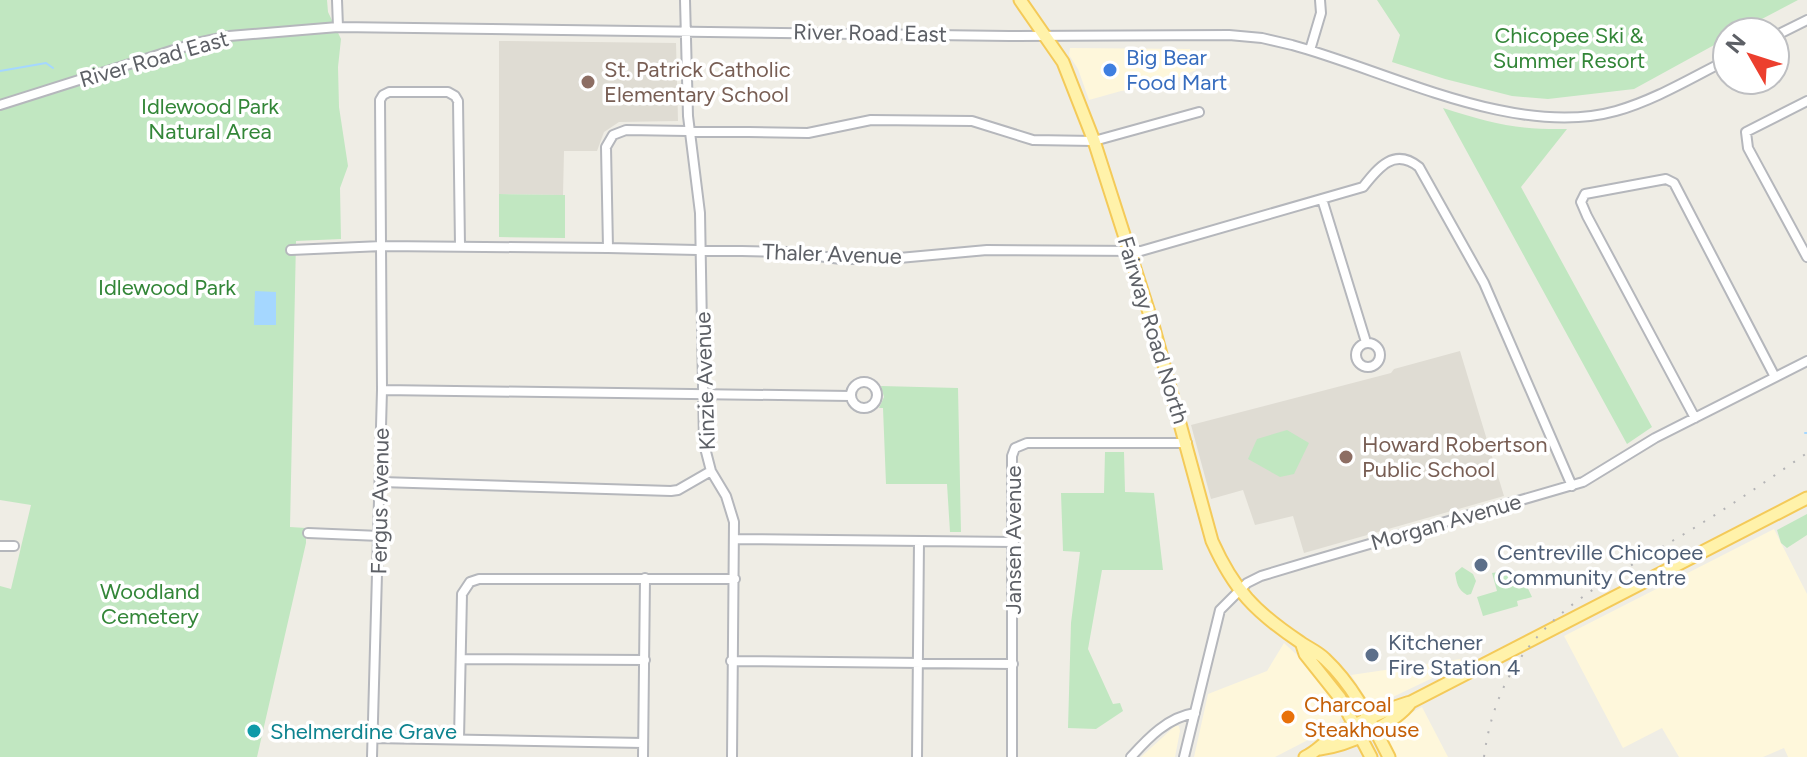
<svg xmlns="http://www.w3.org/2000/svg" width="1807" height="757" font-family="Figtree,sans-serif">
<rect width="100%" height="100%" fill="#efede5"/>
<path fill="#fef7db" d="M1070 48 1190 49 1196 70 1159 86 1121 91 1089 100 1078 69 1069 55Z
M1774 529 1807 594V757H1788L1784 748 1763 757H1679L1662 728 1623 748 1564 636Z
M1284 643 1310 667 1332 696 1341 714 1339 724 1275 757H1194L1208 694 1267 671Z
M1460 659 1462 664 1376 705 1369 703 1351 675Z
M1422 707 1448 757H1394L1386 738 1388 729 1394 722Z
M1175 726H1179L1180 731 1175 757H1141Z"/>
<path fill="#dfdcd3" d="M499 41 676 43 678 121 619 122 604 132 597 151H564L563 195 499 194Z
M1460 351 1504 496 1304 553 1293 516 1255 525 1243 490 1211 499 1191 425 1391 373 1394 369Z"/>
<path fill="#c1e7c1" d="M0 0H327L328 12 341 39 338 67 339 107 348 166 340 188 341 239 296 241 290 527 306 528V543L257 757H0V586L11 589 31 505 0 500Z
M1377 0H1798L1737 32H1727V38L1634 89 1548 99 1512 96 1445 79 1392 62 1400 35Z
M1443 108C1490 123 1517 130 1567 129L1521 187 1652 427 1627 444Z
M499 194 565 195V238L499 237Z
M881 386 958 388 961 532H950L947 484H886L883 408H879L884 397Z
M1287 430 1309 443 1294 474 1280 477 1248 459 1257 439Z
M1105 452H1124L1125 492 1154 493 1163 570H1102L1088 649 1113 704 1120 703 1123 711 1096 729 1068 728 1071 623 1080 552 1063 551 1061 493H1104Z
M1807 514V535L1787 548 1781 543 1777 530Z
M1462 567 1473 574 1476 581 1471 594 1467 595C1457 589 1457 583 1455 573Z
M1498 572 1500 577 1520 572 1532 597 1517 601 1518 606 1483 616 1477 597 1497 591 1492 573Z"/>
<path fill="#a5d7ff" d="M255 291 276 292V325H254Z"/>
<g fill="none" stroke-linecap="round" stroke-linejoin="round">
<path stroke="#a5d7ff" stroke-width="2" d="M0 71 46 63 53 68
M1805 433H1807"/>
<defs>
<path id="minor" d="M337 0 338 27
M685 0 688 116 700 213 704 444 711 471 726 496 734 522 732 757
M1775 36 1807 20
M1310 50 1321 13 1320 0
M1807 101 1746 132 1748 148 1807 257
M0 105 196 43 229 36 338 27 1009 36 1229 35 1262 38 1292 45C1388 71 1516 139 1616 111 1655 100 1691 78 1727 60
M1322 199 1366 342
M608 248 606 147 613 135 626 130 808 133 871 120 972 121 1033 140 1094 141 1199 112
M291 250 382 246 608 248 787 252 841 259H888L987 250 1141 251 1363 187C1378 168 1394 147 1419 167L1484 283 1572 486
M1356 355a12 12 0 1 1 24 0a12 12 0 1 1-24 0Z
M851 395a13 13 0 1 1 26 0a13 13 0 1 1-26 0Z
M382 390 851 396
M1695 418 1587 216 1581 202 1585 194 1666 179 1674 183 1775 377
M381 482 671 491 678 490 711 471
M308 533 380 536
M736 539 1014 542
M0 546H14
M461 659 645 660
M731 661 1013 664
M372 738 643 743
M459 739 462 594 470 582 479 579H735
M372 757 382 390 380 100 383 95 389 92H448L455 96 458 101 460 246
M643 757 645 578
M917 757 919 541
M1012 757V456L1015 448 1027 443H1187
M1131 757C1148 738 1168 717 1195 713
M1184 757 1220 610 1247 583 1261 576 1311 561 1583 482 1655 438 1807 361"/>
<path id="major" d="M1020 0 1063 62 1094 141 1153 325 1212 541C1234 590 1255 612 1300 642 1308 648 1317 651 1325 659 1354 686 1371 722 1389 757
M1302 645 1305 654 1340 698 1371 757
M1320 749C1347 746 1395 724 1411 702
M1305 757C1316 752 1321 745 1330 739 1343 729 1396 705 1411 702L1807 498"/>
</defs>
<use href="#minor" stroke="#b5b7bc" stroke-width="12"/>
<use href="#major" stroke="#f4ca59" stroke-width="15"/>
<use href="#minor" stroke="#fff" stroke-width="8"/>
<use href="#major" stroke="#fff2aa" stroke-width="11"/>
<path stroke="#b4b4b6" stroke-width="2" stroke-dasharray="2 10" stroke-linecap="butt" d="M1484 757C1501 629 1590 591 1689 531 1729 507 1768 480 1807 453"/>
</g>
<circle fill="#3f7fe0" stroke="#fff" stroke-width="3" cx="1110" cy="70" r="8"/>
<g fill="#8d6e63" stroke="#fff" stroke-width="3">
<circle cx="588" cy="82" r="8"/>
<circle cx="1346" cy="457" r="8"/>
</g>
<g fill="#5c6f8a" stroke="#fff" stroke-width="3">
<circle cx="1481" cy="565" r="8"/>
<circle cx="1372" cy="655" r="8"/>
</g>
<circle fill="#e8710a" stroke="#fff" stroke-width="3" cx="1288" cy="717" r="8"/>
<circle fill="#0f9aa8" stroke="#fff" stroke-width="3" cx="254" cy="731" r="8"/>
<g text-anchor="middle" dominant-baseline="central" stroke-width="7" stroke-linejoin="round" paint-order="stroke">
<g font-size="22" fill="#5d6066" stroke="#fff">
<text transform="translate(870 33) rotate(1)">River Road East</text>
<text transform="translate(154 59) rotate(-16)">River Road East</text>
<text transform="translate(832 254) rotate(2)">Thaler Avenue</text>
<text transform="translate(1153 330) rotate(73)">Fairway Road North</text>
<text transform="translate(705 381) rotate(-92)">Kinzie Avenue</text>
<text transform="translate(380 501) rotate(-89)">Fergus Avenue</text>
<text transform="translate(1446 522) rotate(-16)">Morgan Avenue</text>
<text transform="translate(1013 540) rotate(-90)">Jansen Avenue</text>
</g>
<g font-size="22" fill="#338638" stroke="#fff">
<text x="1569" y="35">Chicopee Ski &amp;<tspan x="1569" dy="25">Summer Resort</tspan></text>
<text x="210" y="106">Idlewood Park<tspan x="210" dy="25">Natural Area</tspan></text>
<text x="167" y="287">Idlewood Park</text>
<text x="150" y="591">Woodland<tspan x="150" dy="25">Cemetery</tspan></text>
</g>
<g font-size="22" fill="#366cbe" stroke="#fff" text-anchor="start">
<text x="1126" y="57">Big Bear<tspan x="1126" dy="25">Food Mart</tspan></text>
</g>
<g font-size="22" fill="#785e54" stroke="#fff" text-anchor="start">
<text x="604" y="69">St. Patrick Catholic<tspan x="604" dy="25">Elementary School</tspan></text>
<text x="1362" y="444">Howard Robertson<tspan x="1362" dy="25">Public School</tspan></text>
</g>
<g font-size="22" fill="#4e5e75" stroke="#fff" text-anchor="start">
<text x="1497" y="552">Centreville Chicopee<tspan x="1497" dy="25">Community Centre</tspan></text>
<text x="1388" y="642">Kitchener<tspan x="1388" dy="25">Fire Station 4</tspan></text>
</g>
<g font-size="22" fill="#c56008" stroke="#fff" text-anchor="start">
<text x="1304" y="704">Charcoal<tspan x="1304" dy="25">Steakhouse</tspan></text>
</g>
<g font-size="22" fill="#0d838f" stroke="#fff" text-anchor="start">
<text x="270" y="731">Shelmerdine Grave</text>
</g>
</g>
<g transform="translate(1751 56) rotate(309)"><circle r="38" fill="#ffffff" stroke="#bebfc2" stroke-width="2"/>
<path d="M0-6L14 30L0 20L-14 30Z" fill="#ec3f2e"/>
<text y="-12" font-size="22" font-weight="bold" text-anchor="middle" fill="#5d6066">N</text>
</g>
</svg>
